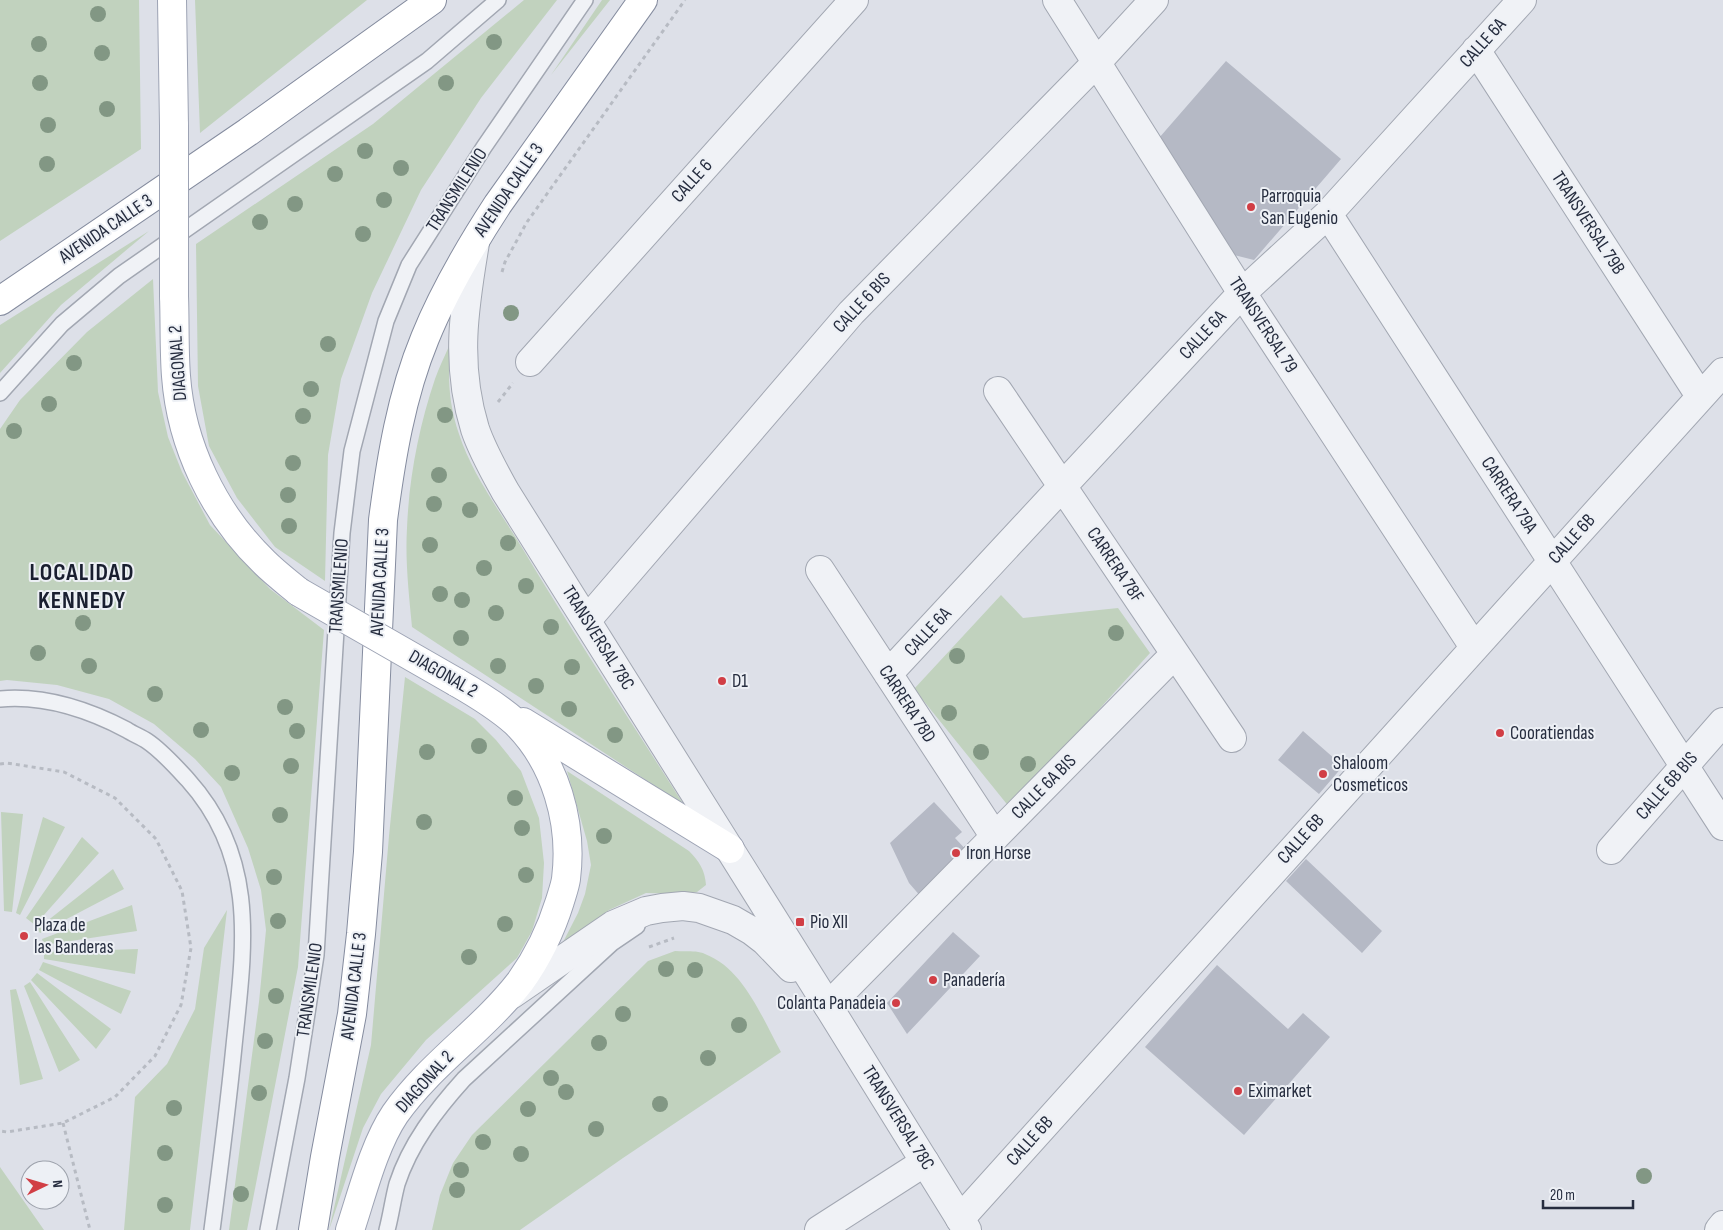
<svg xmlns="http://www.w3.org/2000/svg" width="1723" height="1230" font-family="'Sofia Sans Condensed',sans-serif">
<rect width="100%" height="100%" fill="#dde0e8"/>
<path fill="#c1d2be" d="M0 0H139L141 149 0 241Z
M195 0H367L200 133Z
M524 0H557L481 98 421 190 372 293 341 379 328 455 325 581 275 547 237 498 209 446 198 386 196 244 373 124Z
M602 0H610L551 75Z
M149 231 61 305 0 373V325Z
M153 279 158 392 168 437 182 472 210 525 270 589 324 630 298 967 247 1230H229L259 1002 266 930 261 890 248 848 221 787 195 759 154 724 109 699 57 685 7 680 0 681V429L20 400 87 332Z
M450 344C448 377 448 402 459 434 472 474 499 510 521 546 573 633 629 719 684 805L412 627C409 595 405 561 407 528 409 478 419 426 435 379 439 367 445 356 450 344Z
M1001 595 1023 618 1118 608 1150 653 1010 808 914 689Z
M405 677 475 719 496 740 521 771 539 818 544 863 542 898 532 931 517 958 426 1040 381 1094 363 1128 329 1230 371 1045 389 836Z
M567 771 689 851C699 861 705 870 706 885L697 892 685 894 646 893 609 910 559 950 578 913 585 894 591 865 587 841Z
M1 812 23 814 12 912 4 911Z
M43 817 65 827 20 915 16 913Z
M82 837 99 853 35 925 26 918Z
M113 869 124 889 40 933 37 929Z
M132 905 137 931 44 945 42 939Z
M227 910 190 1230H124L135 1097 167 1064 195 1009 204 948Z
M138 949 135 974 44 959V952Z
M675 951C684 952 697 950 705 954 744 969 762 1018 781 1052L623 1158 520 1230H432L440 1195 453 1163 472 1135 648 961Z
M43 962 131 991 121 1014 39 970Z
M37 973 111 1029 96 1049 31 980Z
M30 982 80 1060 59 1072 24 986Z
M16 989 43 1079 20 1085 10 990Z
M0 1167 44 1230H0Z"/>
<path fill="#b5b9c5" d="M1226 61 1341 159 1254 260 1230 254 1159 138Z
M1303 731 1343 766 1319 794 1278 760Z
M934 802 962 832 955 838 970 854 922 898 909 883 890 843Z
M1306 859 1382 931 1362 953 1286 881Z
M953 932 980 956 907 1034 887 1003Z
M1217 965 1288 1029 1303 1013 1330 1037 1244 1135 1145 1047Z"/>
<g fill="none" stroke-linecap="round" stroke-linejoin="round">
<defs>
<path id="service" d="M0 393 62 324 119 276 427 61 498 0
M0 699C44 695 89 710 127 730 133 734 141 737 147 741 162 751 176 767 188 780 259 859 244 948 234 1046 228 1107 220 1169 212 1230
M268 1230 297 1078 316 955 342 533 352 451 386 321 409 265 484 147 585 0
M387 1230C391 1215 393 1199 397 1184 410 1144 436 1110 464 1079L612 943 637 926"/>
<path id="minor" d="M1057 0 1242 293 1474 647
M1476 50 1700 396
M1328 214 1723 826
M530 362 854 0
M998 391 1232 738
M820 570 995 837
M587 620 851 313 1097 62 1154 0
M888 674 1242 293 1328 214 1522 0
M1611 850 1723 722
M828 1006 1175 654
M960 1219 1723 372
M819 1230 925 1162
M1719 1230 1723 1225"/>
<path id="tertiary" d="M475 243C464 308 455 364 475 429 482 450 494 471 505 491L828 1006 967 1230
M511 995 613 925 646 911 662 908 683 906 699 908 733 920 752 931 765 941 791 968"/>
<path id="primary" d="M172 0 174 126
M174 296C175 323 174 350 176 376 181 445 214 514 264 562 275 573 287 582 299 592
M523 722 730 849
M350 1230C362 1194 374 1145 395 1114 430 1064 483 1030 520 982 538 957 551 930 560 901 562 894 565 886 566 879 573 823 556 762 515 722 497 706 477 694 456 682"/>
<path id="trunk" d="M0 301 248 132 432 0
M313 1230 325 1157 352 1014 361 934 368 852 383 520C391 459 401 396 425 338 444 291 470 247 498 204L643 0"/>
</defs>
<use href="#service" stroke="#a2a7b2" stroke-width="18"/>
<use href="#minor" stroke="#a2a7b2" stroke-width="30"/>
<use href="#tertiary" stroke="#a2a7b2" stroke-width="30"/>
<use href="#primary" stroke="#9da3b4" stroke-width="30"/>
<use href="#trunk" stroke="#858c9f" stroke-width="30"/>
<path stroke="#b7bbc3" stroke-width="3" stroke-dasharray="4 4" stroke-linecap="butt" d="M502 272 505 262 527 222 685 0
M498 402 513 383
M0 764 7 763 64 772 115 798 156 839 182 891 191 948 181 1005 155 1056 115 1097 63 1123 7 1132 0 1131
M649 947 674 938
M63 1123 90 1230"/>
<use href="#service" stroke="#f0f2f6" stroke-width="15"/>
<use href="#minor" stroke="#f0f2f6" stroke-width="28"/>
<use href="#tertiary" stroke="#f0f2f6" stroke-width="28"/>
<use href="#primary" stroke="#fff" stroke-width="28"/>
<use href="#trunk" stroke="#fff" stroke-width="28"/>
<defs>
<path id="primary-bridge" d="M174 296V126
M299 592 456 682"/>
</defs>
<use href="#primary-bridge" stroke="#9da3b4" stroke-width="30" stroke-linecap="butt"/>
<use href="#primary-bridge" stroke="#fff" stroke-width="28"/>
</g>
<g fill="#829784">
<circle cx="98" cy="14" r="8"/>
<circle cx="494" cy="42" r="8"/>
<circle cx="39" cy="44" r="8"/>
<circle cx="102" cy="53" r="8"/>
<circle cx="40" cy="83" r="8"/>
<circle cx="446" cy="83" r="8"/>
<circle cx="107" cy="109" r="8"/>
<circle cx="48" cy="125" r="8"/>
<circle cx="365" cy="151" r="8"/>
<circle cx="47" cy="164" r="8"/>
<circle cx="401" cy="168" r="8"/>
<circle cx="335" cy="174" r="8"/>
<circle cx="384" cy="200" r="8"/>
<circle cx="295" cy="204" r="8"/>
<circle cx="260" cy="222" r="8"/>
<circle cx="363" cy="234" r="8"/>
<circle cx="511" cy="313" r="8"/>
<circle cx="328" cy="344" r="8"/>
<circle cx="74" cy="363" r="8"/>
<circle cx="311" cy="389" r="8"/>
<circle cx="49" cy="404" r="8"/>
<circle cx="445" cy="415" r="8"/>
<circle cx="303" cy="416" r="8"/>
<circle cx="14" cy="431" r="8"/>
<circle cx="293" cy="463" r="8"/>
<circle cx="439" cy="475" r="8"/>
<circle cx="288" cy="495" r="8"/>
<circle cx="434" cy="504" r="8"/>
<circle cx="470" cy="510" r="8"/>
<circle cx="289" cy="526" r="8"/>
<circle cx="508" cy="543" r="8"/>
<circle cx="430" cy="545" r="8"/>
<circle cx="484" cy="568" r="8"/>
<circle cx="526" cy="586" r="8"/>
<circle cx="440" cy="594" r="8"/>
<circle cx="462" cy="600" r="8"/>
<circle cx="496" cy="613" r="8"/>
<circle cx="83" cy="623" r="8"/>
<circle cx="551" cy="627" r="8"/>
<circle cx="1116" cy="633" r="8"/>
<circle cx="461" cy="638" r="8"/>
<circle cx="38" cy="653" r="8"/>
<circle cx="957" cy="656" r="8"/>
<circle cx="89" cy="666" r="8"/>
<circle cx="498" cy="666" r="8"/>
<circle cx="572" cy="667" r="8"/>
<circle cx="536" cy="686" r="8"/>
<circle cx="155" cy="694" r="8"/>
<circle cx="285" cy="707" r="8"/>
<circle cx="569" cy="709" r="8"/>
<circle cx="949" cy="713" r="8"/>
<circle cx="201" cy="730" r="8"/>
<circle cx="297" cy="731" r="8"/>
<circle cx="615" cy="735" r="8"/>
<circle cx="479" cy="746" r="8"/>
<circle cx="427" cy="752" r="8"/>
<circle cx="981" cy="752" r="8"/>
<circle cx="1028" cy="764" r="8"/>
<circle cx="291" cy="766" r="8"/>
<circle cx="232" cy="773" r="8"/>
<circle cx="515" cy="798" r="8"/>
<circle cx="280" cy="815" r="8"/>
<circle cx="424" cy="822" r="8"/>
<circle cx="522" cy="828" r="8"/>
<circle cx="604" cy="836" r="8"/>
<circle cx="526" cy="875" r="8"/>
<circle cx="274" cy="877" r="8"/>
<circle cx="278" cy="921" r="8"/>
<circle cx="505" cy="924" r="8"/>
<circle cx="469" cy="957" r="8"/>
<circle cx="666" cy="969" r="8"/>
<circle cx="695" cy="970" r="8"/>
<circle cx="276" cy="996" r="8"/>
<circle cx="623" cy="1014" r="8"/>
<circle cx="739" cy="1025" r="8"/>
<circle cx="265" cy="1041" r="8"/>
<circle cx="599" cy="1043" r="8"/>
<circle cx="708" cy="1058" r="8"/>
<circle cx="551" cy="1078" r="8"/>
<circle cx="566" cy="1092" r="8"/>
<circle cx="259" cy="1093" r="8"/>
<circle cx="660" cy="1104" r="8"/>
<circle cx="174" cy="1108" r="8"/>
<circle cx="528" cy="1109" r="8"/>
<circle cx="596" cy="1129" r="8"/>
<circle cx="483" cy="1142" r="8"/>
<circle cx="165" cy="1153" r="8"/>
<circle cx="521" cy="1154" r="8"/>
<circle cx="461" cy="1170" r="8"/>
<circle cx="1644" cy="1176" r="8"/>
<circle cx="457" cy="1190" r="8"/>
<circle cx="241" cy="1194" r="8"/>
<circle cx="165" cy="1205" r="8"/>
</g>
<g fill="#d13e45" stroke="#edf0f5" stroke-width="2">
<circle cx="1251" cy="207" r="5"/>
<circle cx="722" cy="681" r="5"/>
<circle cx="1500" cy="733" r="5"/>
<circle cx="1323" cy="774" r="5"/>
<circle cx="956" cy="853" r="5"/>
<rect x="795" y="917" width="10" height="10" rx="2.5"/>
<circle cx="24" cy="936" r="5"/>
<circle cx="933" cy="980" r="5"/>
<circle cx="896" cy="1003" r="5"/>
<circle cx="1238" cy="1091" r="5"/>
</g>
<g text-anchor="middle" dominant-baseline="central" stroke-width="4" stroke-linejoin="round" paint-order="stroke">
<g font-size="19" fill="#262d3f" stroke="#edf0f5">
<text transform="translate(1483 43) rotate(-48)">CALLE 6A</text>
<text transform="translate(692 181) rotate(-48)">CALLE 6</text>
<text transform="translate(457 190) rotate(-57)">TRANSMILENIO</text>
<text transform="translate(509 190) rotate(-56)">AVENIDA CALLE 3</text>
<text transform="translate(1588 223) rotate(57)">TRANSVERSAL 79B</text>
<text transform="translate(106 229) rotate(-34)">AVENIDA CALLE 3</text>
<text transform="translate(862 303) rotate(-47)">CALLE 6 BIS</text>
<text transform="translate(1263 325) rotate(57)">TRANSVERSAL 79</text>
<text transform="translate(1203 335) rotate(-47)">CALLE 6A</text>
<text transform="translate(178 363) rotate(-94)">DIAGONAL 2</text>
<text transform="translate(1509 495) rotate(57)">CARRERA 79A</text>
<text transform="translate(1572 539) rotate(-48)">CALLE 6B</text>
<text transform="translate(1115 565) rotate(56)">CARRERA 78F</text>
<text transform="translate(380 582) rotate(-87)">AVENIDA CALLE 3</text>
<text transform="translate(339 586) rotate(-86)">TRANSMILENIO</text>
<text transform="translate(928 632) rotate(-47)">CALLE 6A</text>
<text transform="translate(598 638) rotate(58)">TRANSVERSAL 78C</text>
<text transform="translate(443 674) rotate(30)">DIAGONAL 2</text>
<text transform="translate(907 704) rotate(57)">CARRERA 78D</text>
<text transform="translate(1667 786) rotate(-49)">CALLE 6B BIS</text>
<text transform="translate(1044 787) rotate(-45)">CALLE 6A BIS</text>
<text transform="translate(1301 839) rotate(-48)">CALLE 6B</text>
<text transform="translate(354 986) rotate(-83)">AVENIDA CALLE 3</text>
<text transform="translate(310 990) rotate(-82)">TRANSMILENIO</text>
<text transform="translate(425 1082) rotate(-48)">DIAGONAL 2</text>
<text transform="translate(898 1118) rotate(58)">TRANSVERSAL 78C</text>
<text transform="translate(1030 1141) rotate(-48)">CALLE 6B</text>
</g>
<g font-size="19" fill="#262d3f" stroke="#edf0f5" text-anchor="start">
<text x="1261" y="196">Parroquia<tspan x="1261" dy="22">San Eugenio</tspan></text>
<text x="732" y="681">D1</text>
<text x="1510" y="733">Cooratiendas</text>
<text x="1333" y="763">Shaloom<tspan x="1333" dy="22">Cosmeticos</tspan></text>
<text x="966" y="853">Iron Horse</text>
<text x="810" y="922">Pio XII</text>
<text x="34" y="925">Plaza de<tspan x="34" dy="22">las Banderas</tspan></text>
<text x="943" y="980">Panadería</text>
<text x="886" y="1003" text-anchor="end">Colanta Panadeia</text>
<text x="1248" y="1091">Eximarket</text>
</g>
<g font-size="24" font-weight="bold" letter-spacing="1" fill="#191e2f" stroke="#edf0f5">
<text x="82" y="572">LOCALIDAD<tspan x="82" dy="28">KENNEDY</tspan></text>
</g>
</g>
<g transform="translate(45 1185) rotate(85)"><circle r="24" fill="#edf0f5" stroke="#9da2ac"/>
<path d="M0-4L9 19L0 12L-9 19Z" fill="#d13e45"/>
<text y="-8" font-size="14" font-weight="bold" text-anchor="middle" fill="#262d3f">N</text>
</g>
<path d="M1543 1200v8h90v-8" fill="none" stroke="#262d3f" stroke-width="2.5"/>
<text x="1550" y="1200" font-size="15" fill="#262d3f" stroke="#edf0f5" stroke-width="4" paint-order="stroke">20 m</text>
</svg>
